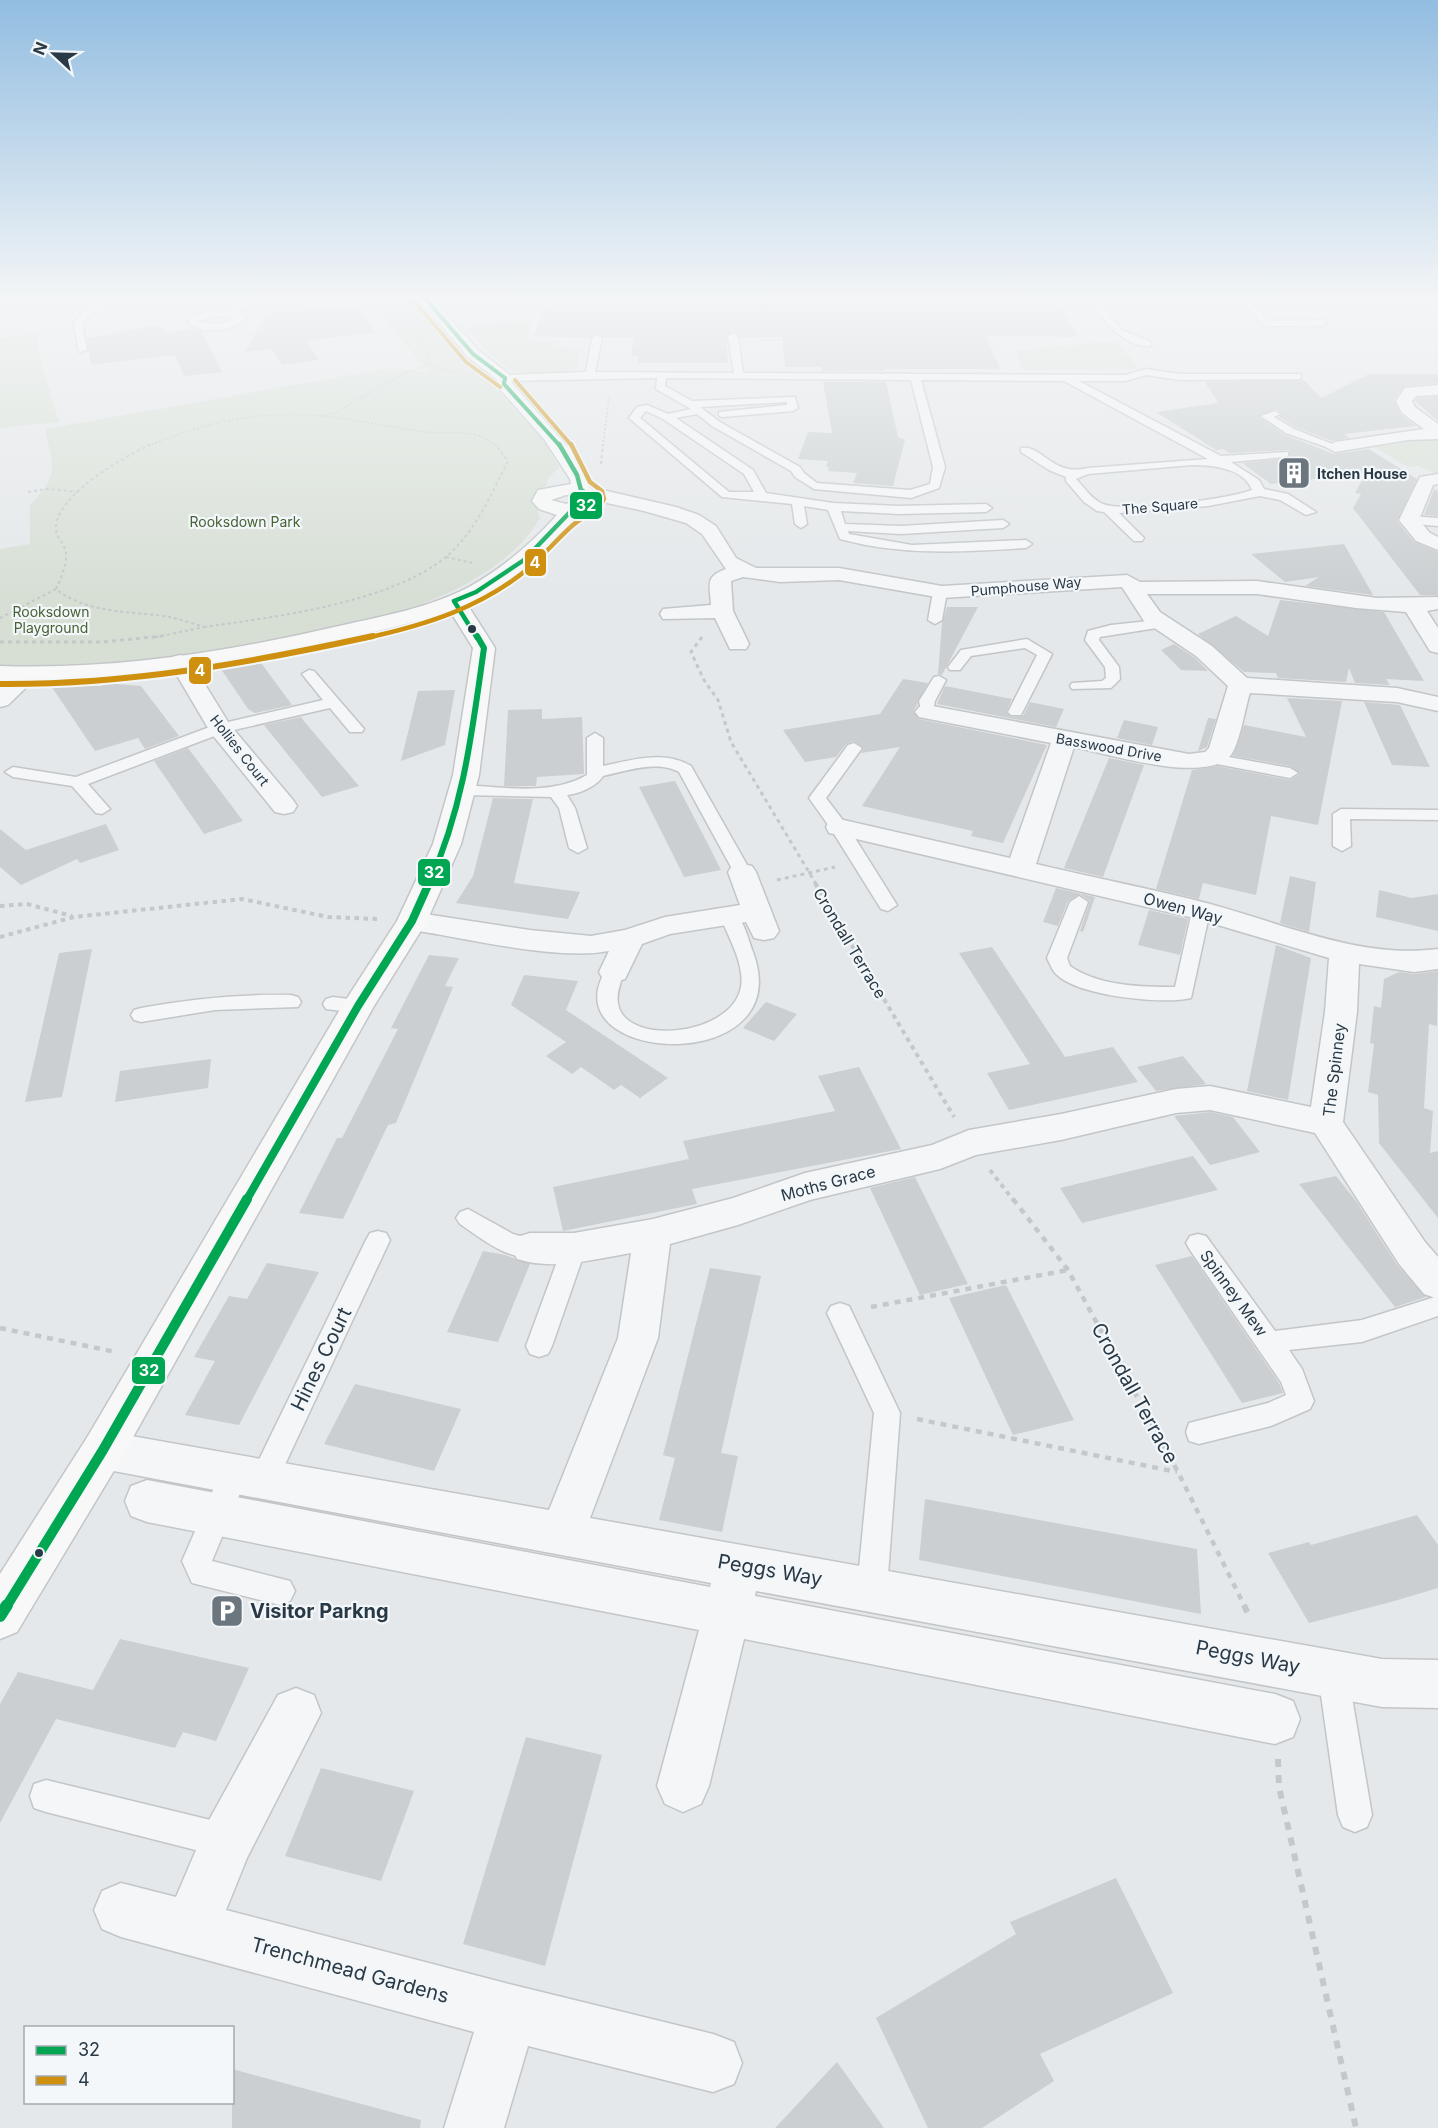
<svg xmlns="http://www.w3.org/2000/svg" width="1438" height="2128" font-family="Inter,sans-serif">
<rect width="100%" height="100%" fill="#e5e8ea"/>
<path fill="#d7dfd5" d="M365 296H415L435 322 545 442 559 468 548 478 547 485 532 497 540 518C466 646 136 664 0 671V549L30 544V505C60 475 53 468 45 429L390 368 428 372Z
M501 321H530L526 341H555L553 346 579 350 577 367 559 373H515L491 355 465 329Z
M36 334 41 361 59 422 0 428V338Z
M1103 342 1118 343 1137 366 1135 369 1031 370 1022 368 1016 351Z
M1435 438 1438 440V475L1419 466 1408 467 1375 447Z"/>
<path fill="#cbcfd1" d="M276 296H315L309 307 356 306 376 332 306 341 319 360 282 365 272 349 245 352Z
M688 296H1054L1078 337 989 336 987 338 1000 369H883L884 371H822L821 367H785L782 337 740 338 734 331 726 335 728 363H638L639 356H631L634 338H604L598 333 590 338 534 336 546 303H687Z
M158 325 170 332 194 329 201 331 222 372 184 376 175 355 91 365 87 338Z
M1369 374H1438V383L1405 386 1394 400 1401 415 1416 426 1344 434 1350 438 1332 441 1295 427 1279 417 1282 413 1276 409 1259 417 1285 435 1334 454 1369 449 1417 479 1397 521 1414 542 1438 552V595H1420L1353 508 1361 494 1355 493 1366 473 1271 484 1242 463 1289 458 1290 450 1229 453 1223 449 1216 450 1156 412 1218 403 1205 382 1304 380 1321 398Z
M823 382H886L898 437 905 440 893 486 853 483 857 473 828 471 829 467H826L828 461 798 459 808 432 832 433Z
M1438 397V421L1415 401 1417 398Z
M1434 489 1438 491V516L1424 515Z
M1344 544 1373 595 1305 586 1319 577 1285 582 1251 554Z
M1280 600 1384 612 1424 681 1386 679 1390 685 1355 683 1349 668 1346 682 1278 678 1276 673 1244 672 1198 634 1236 616 1268 636Z
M947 607H978L942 675 938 674 942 623Z
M1174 644 1195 658 1208 671 1181 670 1161 650Z
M259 660 292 705 255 713 248 709 221 669Z
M903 679 928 683 913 712 919 719 1047 745 1003 843 971 836 973 831 862 806 900 747 861 753 864 748 853 741 846 744 836 757 805 762 783 730 880 714Z
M49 683 101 686 105 683 141 686 179 736 145 749 138 738 95 751Z
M945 686 1012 699 1006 712 1011 717 1023 716 1030 702 1064 709 1056 727 937 704Z
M455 690 445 745 401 761 418 691Z
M1287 698 1342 701 1318 825 1271 816 1256 895 1203 883 1199 899 1156 889 1192 770 1217 766 1290 780 1300 774 1290 766 1233 756 1244 725 1306 737Z
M1364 702 1400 705 1430 767 1392 765Z
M542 709V719L582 717 584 774 537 777 536 786H504L508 710Z
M301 717 303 720 359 786 322 797 264 725Z
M1208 718 1216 719 1207 747 1198 751Z
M1124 720 1158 727 1152 745 1117 738Z
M188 748 243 821 204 834 154 761Z
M1109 758 1144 765 1103 877 1064 868Z
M675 781 708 844 721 870 684 877 639 787Z
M493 798 533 799 514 883 580 892 568 919 456 903 473 876Z
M106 824 119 850 80 863 77 859 21 885 0 867V829L26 850Z
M1290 876 1316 882 1309 932 1280 923Z
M1056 888 1095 897 1083 932 1080 931 1090 901 1080 894 1068 901 1058 926 1043 922Z
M1379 890 1412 898 1438 894V931L1376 917Z
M1149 910 1188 919 1180 955 1138 945Z
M1276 945 1311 958 1288 1100 1247 1091Z
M992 947 1065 1057 1113 1047 1138 1082 1009 1110 987 1073 1030 1064 959 953Z
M92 949 62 1097 25 1102 59 953Z
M429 955 459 958 445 986 453 987 396 1123 388 1125 343 1219 299 1213 337 1138H342L398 1029 391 1028Z
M1438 971 1437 1026 1429 1024 1424 1108 1433 1111 1430 1153 1438 1151V1218L1379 1143 1378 1095 1368 1092 1374 1044 1370 1043 1374 1006 1381 1008 1384 979 1399 972 1414 974Z
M524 975 578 981 566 1010 668 1078 640 1098 621 1085 614 1090 581 1067 572 1074 546 1056 566 1042 511 1005Z
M766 1002 797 1014 774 1041 743 1028Z
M1183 1056 1206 1084 1156 1091 1137 1067Z
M211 1059 208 1088 115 1102 120 1071Z
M859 1067 901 1149 692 1189 697 1204 563 1231 553 1187 689 1159 683 1141 835 1111 818 1076Z
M1210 1112 1233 1117 1260 1152 1210 1165 1174 1116Z
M1193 1156 1218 1190 1082 1223 1060 1188Z
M1336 1176 1356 1201 1397 1265 1426 1297 1395 1307 1299 1184Z
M915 1177 968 1284 920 1295 870 1188Z
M483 1251 505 1255 530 1264 498 1342 447 1332Z
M1192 1256 1279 1383 1283 1393 1242 1403 1155 1265Z
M267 1263 319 1272 239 1425 185 1415 215 1361 194 1357 229 1296 247 1299Z
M710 1268 761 1276 721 1453 738 1456 722 1532 659 1520 675 1458 663 1455Z
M1006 1285 1074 1420 1013 1435 949 1298Z
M355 1384 461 1409 434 1471 324 1444Z
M925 1499 1197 1549 1201 1614 919 1560Z
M1417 1515 1438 1545V1588L1391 1602 1309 1623 1268 1553 1309 1542 1311 1545Z
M120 1639 249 1668 216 1741 183 1732 175 1748 56 1719 0 1823V1704L18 1672 93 1690Z
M526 1737 602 1755 545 1966 463 1944Z
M321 1768 414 1791 381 1881 285 1856Z
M1116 1878 1173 1993 1040 2054 1054 2081 982 2128H928L876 2018 1016 1934 1010 1922Z
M837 2062 884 2128H775Z
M232 2069 421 2120 420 2128H232Z"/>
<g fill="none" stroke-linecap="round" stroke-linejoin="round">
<defs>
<path id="lane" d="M117 296H127L90 315 82 323 87 350 79 352 73 323 84 311Z
M248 296H257L240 312 247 317C234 332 204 335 188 323L191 316 214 310H232ZM214 316 237 318 219 324 197 322Z
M546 296H574L585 299 581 302Z
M622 296H662L647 302 619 301Z
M1086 296H1094L1122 330 1151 342V346C1123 349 1100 316 1086 296Z
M1238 296H1246L1269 321 1323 320 1327 323 1323 326H1264Z
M733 333 738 336 743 373 1125 375 1146 369 1180 374H1301V378L1298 379 1180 380 1146 375 1125 381H1079L1221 456 1288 452V456L1284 457 1231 462 1259 480 1264 489 1288 494 1316 512 1306 515 1280 500 1260 496 1208 506 1119 513 1144 538 1142 541H1134L1104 512 1097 511 1084 502 1066 481V477L1049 470 1021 452V448C1042 444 1052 477 1088 468L1208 459 1064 381 921 380 945 467 939 488 911 498 814 489 795 477 791 471 712 426 697 414 676 418 753 470 766 493 833 503 899 506 986 504 992 508 986 512 899 514 841 511 845 524 901 526 1003 520 1009 524 1003 528 901 534 848 531 849 534 912 545 1026 540 1032 544 1026 548C962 552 902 556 840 539L828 510 804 506 807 524 801 528 795 524 792 504 722 497 629 418 637 407 647 405 668 414 691 409 656 389 657 378 505 381 500 378 505 375 586 372 592 338 597 335 602 338 595 372 734 373 728 336ZM666 378 911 380 933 467 930 484 910 490 817 483 804 473 800 467 720 422 700 407 787 402V405L719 412V416L723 417 793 411 798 408 795 397 692 401 665 386ZM646 411 663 419 744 474 754 492H729L640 418ZM1192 465C1212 465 1244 468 1252 490 1229 499 1125 513 1103 504 1092 500 1084 487 1076 479L1088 474Z
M1275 411 1280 414 1274 417 1294 429 1340 447 1335 450 1286 433 1261 416Z
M1409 516 1438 518V526L1405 523V517Z
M940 588 947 592 942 620 935 624 928 620 933 592Z
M1158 620 1165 624 1163 627 1100 637 1099 640 1119 667 1120 679 1111 688 1072 689 1070 686 1072 683 1102 681 1106 678 1105 667 1085 640 1088 631 1111 625Z
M1027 639 1052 654 1021 715H1011L1008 712 1037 655 1025 648 971 656 960 670H950L948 667 961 650Z
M309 670 314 671 364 729 362 732H350L330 708 225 732 88 784 110 809 102 814 96 813 72 786 13 777 5 772 13 767 76 777 215 725 323 700 302 674Z
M939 676 946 680 935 701 932 715H922L919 701 934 677Z
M595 733 603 738V766C632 760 664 750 691 766L751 872 748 876H736L679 772C657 760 626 771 603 776 597 786 579 794 567 795L575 808 587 848 578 853 569 848 559 808 551 797 462 795 454 790 462 785C503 787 550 796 587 775V738Z
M854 743 862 748 826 798 848 827 897 905 888 911 881 909 831 829 809 798 848 745Z
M1212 754 1290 768 1298 773 1290 778 1206 762 1204 759 1206 756Z
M1341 809 1438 810V820L1350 819 1351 846 1342 851 1333 846V814Z
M1079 896 1088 902 1067 958 1070 966C1098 986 1141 987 1175 987L1192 911 1194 907H1208L1210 911 1191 998C1163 1005 1077 996 1056 974 1052 970 1050 964 1047 958L1070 902Z
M729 910C743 914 748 939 753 952 800 1079 545 1065 607 968H621L624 972C621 982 616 993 618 1004 626 1047 732 1036 741 987 745 965 728 936 720 916Z
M291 995 298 997 301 1002 298 1007 215 1010 141 1022 134 1020 131 1015 134 1010 141 1008C191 999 240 994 291 995Z
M333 997 365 1001 368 1006 365 1011 358 1013 326 1009 323 1004 326 999Z
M468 1209 513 1234 538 1241 542 1248 538 1255C511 1264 481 1238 460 1224L456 1218 460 1212Z
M378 1231 386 1233 390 1240 274 1488 264 1492 254 1488 250 1479 254 1470 366 1240 370 1233Z
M1198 1234 1206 1236 1275 1331 1362 1320 1438 1296V1316L1362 1342 1289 1350 1302 1369 1314 1401 1310 1409 1271 1426 1199 1444 1189 1441 1186 1432 1189 1423 1268 1403 1286 1395 1281 1382 1190 1250 1186 1243 1190 1236Z
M574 1238 582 1241 586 1248 552 1346 548 1354 539 1357 530 1354 526 1346 562 1248 566 1241Z
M840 1303 849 1306 900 1413 887 1589 882 1599 872 1603 862 1599 857 1589 874 1413 827 1313 831 1306Z
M234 1461 244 1465 248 1474 212 1561 290 1581 295 1591 290 1601 280 1605 192 1583 182 1561 224 1465Z
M1333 1659 1344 1663 1348 1674 1372 1815 1367 1827 1355 1832 1343 1827 1338 1815 1318 1674 1322 1663Z
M46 1780 227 1824 239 1829 244 1841 239 1853 227 1858 46 1812 34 1808 30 1796 34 1784Z"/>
<path id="street" d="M1438 385V395L1416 396 1412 401 1415 407 1438 424V439L1408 440 1335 452 1326 447 1335 442 1424 429 1402 413 1396 401 1405 388Z
M1438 474V484L1433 485 1419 520 1430 533 1438 537V550L1416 541 1399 520 1420 477Z
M607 491 676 507 699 515 716 526 736 558 756 568H839L942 586 1127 575 1140 582 1257 581 1377 598 1438 597V609L1427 611 1438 628V653L1430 651 1406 612 1356 608 1257 594H1147L1160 612 1212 646 1247 678 1397 688 1438 697V711L1397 702 1250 693C1245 708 1240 743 1231 755 1206 785 1109 754 1074 747L1036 864C1094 878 1153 889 1210 904 1284 924 1361 959 1438 949V969L1414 972 1359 964 1357 1012 1343 1122 1425 1242 1438 1257V1299L1424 1294 1399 1264 1315 1133 1210 1110 1176 1113 1061 1140 976 1155 940 1169 810 1200 738 1225 670 1244 658 1338 590 1518 1382 1659 1438 1660V1708L1382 1707 756 1591 755 1596 1275 1694 1293 1701 1300 1719 1293 1737 1275 1744 744 1639 709 1786 701 1804 683 1812 665 1804 657 1786 699 1630 147 1522 131 1516 125 1501 131 1486 147 1480 710 1587 711 1583 103 1469 88 1464 82 1450 88 1436 103 1431 549 1510 618 1338 631 1253C595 1259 553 1271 517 1259L511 1248 517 1237 530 1233H574L653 1219 733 1198 805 1173 932 1145 969 1130 1061 1114 1176 1089 1210 1086 1311 1107 1325 1012 1329 958 1194 918 839 835 829 833 826 827 829 821 839 819 1010 858 1051 743 919 717 915 712 919 707 927 705 1189 754 1205 752 1209 748 1228 686 1196 656 1144 621 1122 587 942 598 839 580 780 582 743 577 731 581 733 611 749 644 746 649H730L715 618 663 619 660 614 663 609 711 605C710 585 704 577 726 569L702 534 686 523 644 511 607 503 587 502 585 498 587 494Z
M180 655 188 657 230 725 293 800 297 806 293 812 284 814 275 812 211 733 169 662 172 657Z
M27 668 35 670 39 675 8 705 0 707V687L19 670Z
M742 864 752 866 756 872 779 931 774 938 764 940 754 938 746 922 670 934 642 944 625 979 614 982 603 979 599 972 609 951C557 961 466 938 412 930L402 927 397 921 402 915 412 912 530 930 591 936 625 930 665 917 740 905 728 872 732 866Z
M296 1688 314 1695 321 1713 247 1858 226 1910 509 1984 713 2034 734 2042 742 2063 734 2084 713 2092 528 2046 504 2128H444L474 2032 121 1937 102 1929 94 1910 102 1891 121 1883 176 1897 208 1822 278 1695Z"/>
<path id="secondary" d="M416 296H430L479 351 510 375 512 383 568 447 581 466 589 487 602 495V502L594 509 579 513 547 548 511 578 467 604 495 648 479 775 461 844 427 921 374 1006 118 1464 17 1632 0 1639V1574L88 1436 342 1006 397 921 433 844 453 775 473 648 450 611C412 624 373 632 335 641 224 666 114 684 0 680V666C115 670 227 652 339 626 383 616 429 608 469 587 503 568 532 543 557 515L539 509 532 501 538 490 571 484 570 479 544 439 498 387 497 380 468 357ZM566 495H579L584 499 566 504 551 500Z"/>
</defs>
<use href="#lane" stroke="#c3c6c8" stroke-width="3"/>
<use href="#street" stroke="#c3c6c8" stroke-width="3"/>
<use href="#secondary" stroke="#c3c6c8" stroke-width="3"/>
<path stroke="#c3c8ca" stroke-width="1.5" stroke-dasharray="2 2" stroke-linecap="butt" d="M405 315 433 367 458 373
M758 340 947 339
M870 340 875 356
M321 416 335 413 405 373 432 363
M148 446C198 425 249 412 304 415 346 417 386 427 427 432 453 435 475 427 496 446
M603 446 609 397"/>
<path stroke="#c3c8ca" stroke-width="2" stroke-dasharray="3 3" stroke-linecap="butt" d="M601 464 603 444
M28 492 46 489 79 492
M446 557 473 563
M56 589C61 578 69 561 65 549 62 541 56 537 56 528 55 496 126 455 152 444
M0 618 56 589C86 613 127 611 163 616 177 618 191 623 204 627L152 638
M204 627C274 617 391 603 447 556 475 532 492 493 508 461L495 444"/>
<path stroke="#c3c8ca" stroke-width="3" stroke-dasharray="4 4" stroke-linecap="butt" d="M702 637 691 652 704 680 718 700 731 742 816 884
M0 642H103L162 636
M777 880 835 867"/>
<path stroke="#c3c8ca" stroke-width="4" stroke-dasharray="4.5 4.5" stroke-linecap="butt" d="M815 883 954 1117
M0 906 27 904 72 916
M0 937 74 917 242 899 328 917 377 919
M990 1170 1014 1201"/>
<path stroke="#c3c8ca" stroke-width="4.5" stroke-dasharray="6 6" stroke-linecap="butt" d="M1013 1199 1068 1270 1178 1472 1245 1607
M871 1307 1068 1270
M0 1328 116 1352
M917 1419 1177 1472"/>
<path stroke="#c3c8ca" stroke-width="6" stroke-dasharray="8 8" stroke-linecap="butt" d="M1244 1605 1249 1616
M1278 1759 1279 1787 1356 2128"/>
<use href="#lane" fill="#f4f6f7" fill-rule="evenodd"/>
<use href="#street" fill="#f4f6f7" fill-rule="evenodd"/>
<use href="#secondary" fill="#f8f8f8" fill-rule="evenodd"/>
<defs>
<path id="bus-1-far5" d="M423 296 473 354 505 378
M505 378 504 384 560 446"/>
<path id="bus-1-far4" d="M454 601 476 592 524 560 573 509 588 505 594 498 581 490 577 475 559 444
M454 601 477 638"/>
<path id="bus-1-far3" d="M429 884C464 806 472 732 484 648L477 636"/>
<path id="bus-1-far2" d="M246 1201 358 1006 412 921 429 883"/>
<path id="bus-1-far1" d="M6 1607 103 1450 247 1199"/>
<path id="bus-1" d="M0 1616 7 1605"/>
<path id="bus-2-far2" d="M415 302 466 362 500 387
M515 380 572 446"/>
<path id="bus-2-far1" d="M366 638C426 625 483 607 530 567 545 554 558 538 573 525 584 515 598 514 604 499L602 491 590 482 571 444"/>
<path id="bus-2" d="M0 684C127 685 249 663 373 636"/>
</defs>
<use href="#bus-1-far5" stroke="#f3f7f9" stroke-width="6"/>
<use href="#bus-1-far4" stroke="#f3f7f9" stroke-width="8"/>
<use href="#bus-1-far3" stroke="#f3f7f9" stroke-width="10"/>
<use href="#bus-1-far2" stroke="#f3f7f9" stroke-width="12"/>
<use href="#bus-1-far1" stroke="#f3f7f9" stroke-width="14"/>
<use href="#bus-1" stroke="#f3f7f9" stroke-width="16"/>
<use href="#bus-2-far2" stroke="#f3f7f9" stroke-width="6"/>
<use href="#bus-2-far1" stroke="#f3f7f9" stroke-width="8"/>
<use href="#bus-2" stroke="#f3f7f9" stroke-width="10"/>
<use href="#bus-1-far5" stroke="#00a651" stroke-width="4"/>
<use href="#bus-1-far4" stroke="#00a651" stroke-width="4.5"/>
<use href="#bus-1-far3" stroke="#00a651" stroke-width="6"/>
<use href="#bus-1-far2" stroke="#00a651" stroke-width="8"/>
<use href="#bus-1-far1" stroke="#00a651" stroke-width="10"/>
<use href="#bus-1" stroke="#00a651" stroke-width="12"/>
<use href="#bus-2-far2" stroke="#ce900e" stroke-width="4"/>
<use href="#bus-2-far1" stroke="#ce900e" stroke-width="4.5"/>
<use href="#bus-2" stroke="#ce900e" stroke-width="6"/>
</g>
<linearGradient id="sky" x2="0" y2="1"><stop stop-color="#92bde1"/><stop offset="0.5" stop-color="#f3f5f6"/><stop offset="1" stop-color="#f3f5f6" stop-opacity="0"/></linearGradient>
<rect width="1438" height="594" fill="url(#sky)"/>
<defs>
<symbol id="building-square" viewBox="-11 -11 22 22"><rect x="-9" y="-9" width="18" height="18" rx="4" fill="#6b767f" stroke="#f3f7f9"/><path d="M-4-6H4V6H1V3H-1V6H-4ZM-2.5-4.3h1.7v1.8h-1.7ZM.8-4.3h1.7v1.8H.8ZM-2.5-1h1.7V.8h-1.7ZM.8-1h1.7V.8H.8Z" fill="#fff"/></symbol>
<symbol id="parking-square" viewBox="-11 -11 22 22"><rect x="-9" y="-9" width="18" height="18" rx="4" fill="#6b767f" stroke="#f3f7f9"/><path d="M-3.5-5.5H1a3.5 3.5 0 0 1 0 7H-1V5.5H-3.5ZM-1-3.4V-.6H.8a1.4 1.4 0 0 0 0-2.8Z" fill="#fff"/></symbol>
</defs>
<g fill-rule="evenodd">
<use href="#building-square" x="1275" y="454" width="38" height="38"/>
<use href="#parking-square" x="208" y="1592" width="38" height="38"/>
</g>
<g fill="#293946" stroke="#f3f7f9" stroke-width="2">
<circle cx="472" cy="629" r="5"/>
<circle cx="39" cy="1553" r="5"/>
</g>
<g text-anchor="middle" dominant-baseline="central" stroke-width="4.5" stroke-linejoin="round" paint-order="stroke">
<g font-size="14" font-weight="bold" fill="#293946" stroke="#f3f7f9" text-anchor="start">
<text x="1317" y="473">Itchen House</text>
</g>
<g font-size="14" fill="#293946" stroke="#f3f7f9">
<text transform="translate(1160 506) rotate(-5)">The Square</text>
<text transform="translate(1026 586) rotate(-5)">Pumphouse Way</text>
<text transform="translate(1109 747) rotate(10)">Basswood Drive</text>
<text transform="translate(240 750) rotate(52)">Hollies Court</text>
</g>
<g font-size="14" fill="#466335" stroke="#f3f7f9">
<text x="245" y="521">Rooksdown Park</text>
<text x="51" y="611">Rooksdown<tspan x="51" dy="16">Playground</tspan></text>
</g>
<g font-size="16" fill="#293946" stroke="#f3f7f9">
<text transform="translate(1183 908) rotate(15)">Owen Way</text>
<text transform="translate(850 943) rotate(59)">Crondall Terrace</text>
<text transform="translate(1334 1070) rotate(-83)">The Spinney</text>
<text transform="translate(828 1183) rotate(-15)">Moths Grace</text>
<text transform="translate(1234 1293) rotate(54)">Spinney Mew</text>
</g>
<g font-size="20" fill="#293946" stroke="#f3f7f9">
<text transform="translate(321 1359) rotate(-64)">Hines Court</text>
<text transform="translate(1135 1393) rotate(61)">Crondall Terrace</text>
<text transform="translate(770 1570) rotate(10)">Peggs Way</text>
<text transform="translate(1248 1657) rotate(11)">Peggs Way</text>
<text transform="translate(350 1970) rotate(15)">Trenchmead Gardens</text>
</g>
<g font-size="20" font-weight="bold" fill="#293946" stroke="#f3f7f9" text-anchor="start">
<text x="250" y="1611">Visitor Parkng</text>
</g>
</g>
<g stroke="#f3f7f9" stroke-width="2">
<rect x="569" y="491" width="34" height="29" rx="6" fill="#00a651"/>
<rect x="524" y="548" width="23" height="29" rx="6" fill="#ce900e"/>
<rect x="188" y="656" width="24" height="29" rx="6" fill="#ce900e"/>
<rect x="417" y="858" width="34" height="29" rx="6" fill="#00a651"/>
<rect x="131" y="1356" width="35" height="29" rx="6" fill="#00a651"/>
</g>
<g font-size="16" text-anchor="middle" font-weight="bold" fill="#fff">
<text x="586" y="511">32</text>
<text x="535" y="568">4</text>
<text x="200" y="676">4</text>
<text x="434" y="878">32</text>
<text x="149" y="1376">32</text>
</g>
<rect x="24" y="2026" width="210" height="78" fill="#f3f7f9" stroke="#a2abb1" stroke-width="1.5"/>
<rect x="36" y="2046" width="30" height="9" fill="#00a651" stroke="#a2abb1" stroke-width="1.5"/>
<text x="78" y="2056" font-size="18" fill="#293946">32</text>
<rect x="36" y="2076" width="30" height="9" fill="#ce900e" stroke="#a2abb1" stroke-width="1.5"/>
<text x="78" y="2086" font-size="18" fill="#293946">4</text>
<g transform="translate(54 54) rotate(292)" stroke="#f3f7f9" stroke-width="4.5" paint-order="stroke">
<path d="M0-4.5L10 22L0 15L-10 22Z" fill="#293946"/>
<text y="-9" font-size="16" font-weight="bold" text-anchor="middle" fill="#293946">N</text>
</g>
</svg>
